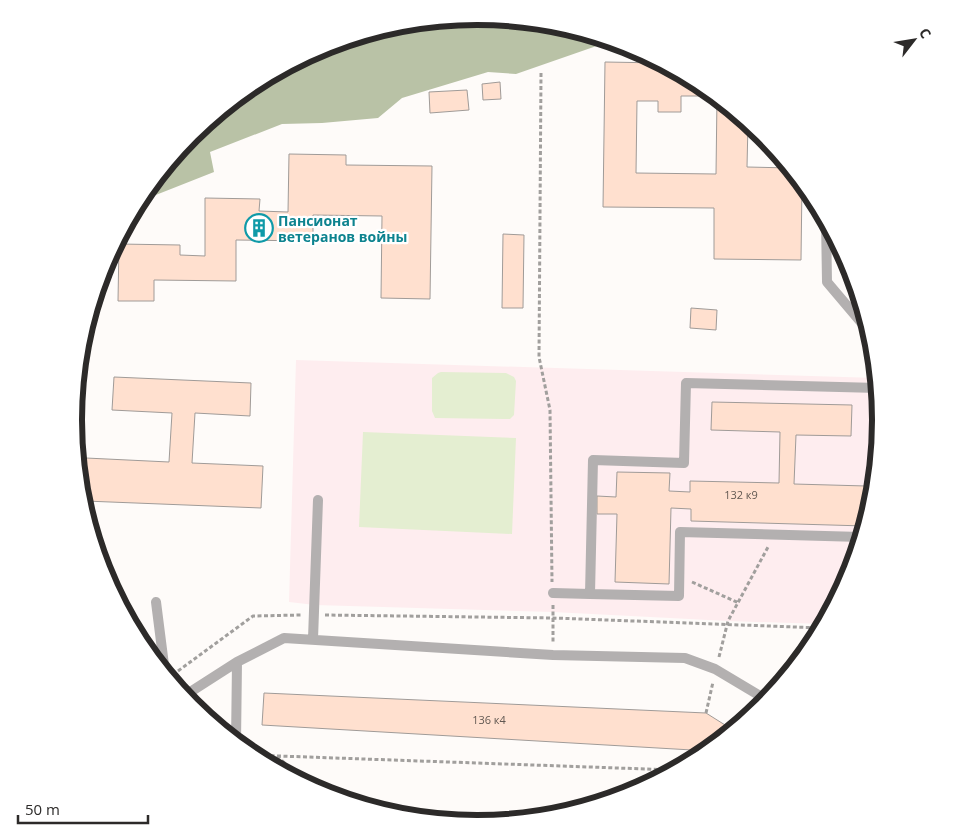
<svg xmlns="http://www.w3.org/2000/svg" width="954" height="840" font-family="'Open Sans',sans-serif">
<rect width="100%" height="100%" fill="#fefbf9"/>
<path fill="#feedef" d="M296 360 877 378 881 420 873 499 850 575 824 624 728 621 553 612 315 605 289 602Z"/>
<path fill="#e4eed1" d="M441 372 506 373 514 377 516 381 514 415 510 419H504L435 418 432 411V378L438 373Z
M363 432 516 438 512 534 359 527Z"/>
<path fill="#b9c2a6" d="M477 16 556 24 614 42H608L516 74 488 72 402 98 378 118 322 123 282 124 210 152 214 172 138 202 141 195 192 134 253 84 323 47 399 24Z"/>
<path fill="#ffe0cf" stroke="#a09b98" d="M605 62 662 63 702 84 715 96H681V112H658V101H637L636 173 716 174 717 97 748 123 747 167 790 168 802 183 801 260 714 259V208L603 207Z
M500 82 501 99 483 100 482 84Z
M467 90 469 110 430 113 429 92Z
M289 154 346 155V165L432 166 430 299 381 298 382 216 313 215V241L236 240V281L154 280V301H118L119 244 180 245V255L205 256V198L260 199 259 211 288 212Z
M503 234 524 235 523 308H502Z
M691 308 717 310 716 330 690 328Z
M114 377 251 383 250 416 195 413 192 463 263 466 261 508 85 501 86 458 169 462 172 413 112 410Z
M712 402 852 405 851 436 796 435 794 484 866 486 865 526 691 521V509L671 508 669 584 615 582 617 514H597V496L616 497 617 472 670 473 669 491 690 492V481L779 483 780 432 711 430Z
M264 693 706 713 733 730 701 756 692 750 262 725Z"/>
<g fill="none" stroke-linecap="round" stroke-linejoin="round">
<path stroke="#a19f9d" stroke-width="3" stroke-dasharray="4 2.5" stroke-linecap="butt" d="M541 73 539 357 550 410 552 582
M692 582 739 603
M553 605V642
M325 615 553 618 822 628
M719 657 728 621 768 547
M178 671 253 616 301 615
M706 713 713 682
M692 750 694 760
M251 755 674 770
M277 756 310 787
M276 768V756"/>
<path stroke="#b3b0b0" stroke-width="10" d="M826 220 827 282 871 334
M861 537 680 532 679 596 590 594 593 460 684 463 686 383 878 388
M553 593 590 594
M156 602 165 673
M313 639 318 500
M184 696 237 662 284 638 553 655 685 658 715 669 767 700
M236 742 237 662"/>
</g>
<defs>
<symbol id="building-ring" viewBox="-11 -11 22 22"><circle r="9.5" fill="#fff" stroke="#0f9aa8" stroke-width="1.5"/><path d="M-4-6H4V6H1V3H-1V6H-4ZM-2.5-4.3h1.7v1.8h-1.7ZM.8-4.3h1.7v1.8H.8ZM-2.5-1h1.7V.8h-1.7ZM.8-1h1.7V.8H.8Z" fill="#0f9aa8"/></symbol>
</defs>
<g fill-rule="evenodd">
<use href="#building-ring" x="243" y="212" width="32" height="32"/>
</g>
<g text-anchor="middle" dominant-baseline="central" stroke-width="4.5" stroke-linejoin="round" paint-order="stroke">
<g font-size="11" fill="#615852">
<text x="741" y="494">132 к9</text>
<text x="489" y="719">136 к4</text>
</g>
<g font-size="14" font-weight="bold" fill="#0d838f" stroke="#fff" text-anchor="start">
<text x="278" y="220">Пансионат<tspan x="278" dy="16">ветеранов войны</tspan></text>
</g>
</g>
<path d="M0 0H954V840H0ZM82 420a395 395 0 1 1 790 0a395 395 0 1 1-790 0Z" fill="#fff" fill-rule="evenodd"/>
<path fill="none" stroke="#2c2a29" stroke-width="6" d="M82 420a395 395 0 1 1 790 0a395 395 0 1 1-790 0Z"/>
<g transform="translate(914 40) rotate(59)" stroke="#ffffff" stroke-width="4" paint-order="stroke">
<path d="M0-4L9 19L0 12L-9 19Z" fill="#2c2a29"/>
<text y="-8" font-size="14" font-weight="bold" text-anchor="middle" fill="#2c2a29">С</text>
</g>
<path d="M18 815v8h130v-8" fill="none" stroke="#2c2a29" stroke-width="2.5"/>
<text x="25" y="815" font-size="15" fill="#2c2a29" stroke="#ffffff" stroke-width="4" paint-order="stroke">50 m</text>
</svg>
